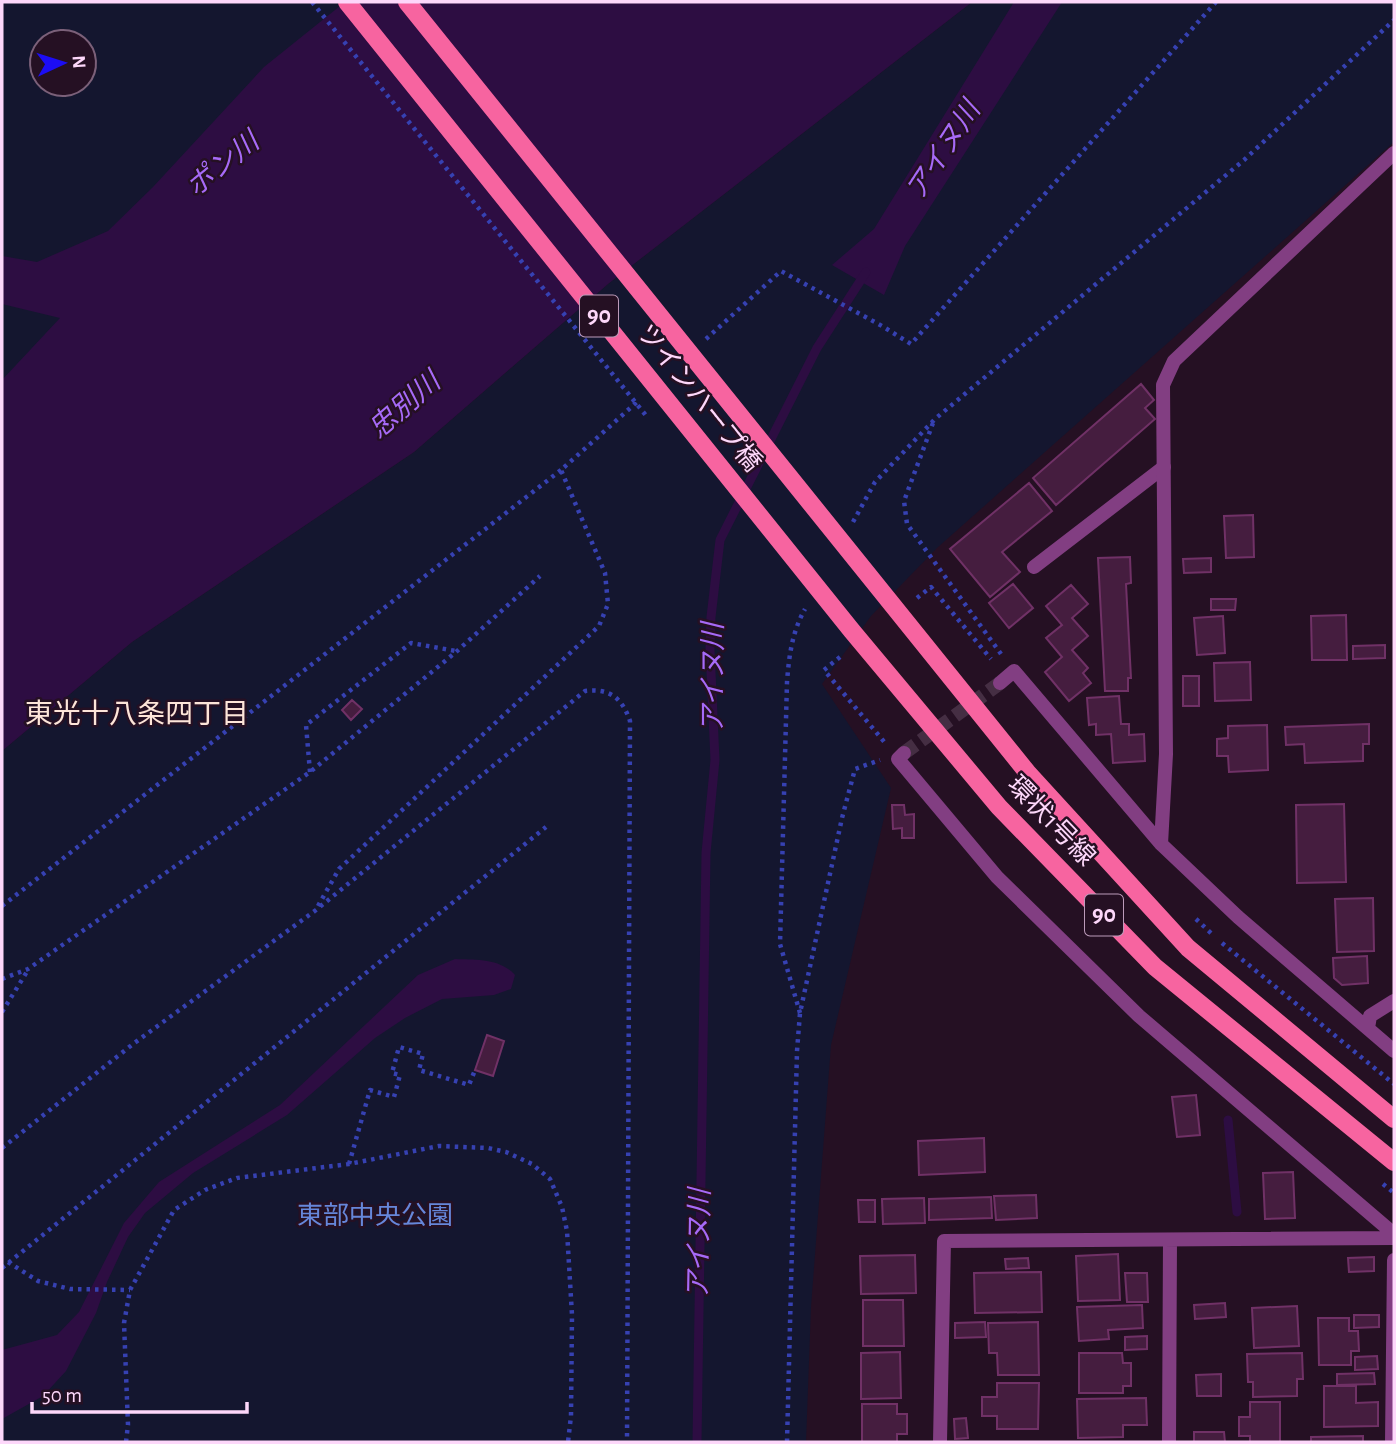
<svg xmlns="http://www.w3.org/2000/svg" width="1396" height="1444" font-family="'Alegreya Sans','Noto Sans JP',sans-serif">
<rect width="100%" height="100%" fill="#251023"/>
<path fill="#14162f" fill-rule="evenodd" d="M2 2H377L2 478ZM42 42H84V84H42Z
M972 2H1394V142L937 548 871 616 822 684 891 788 831 1045 811 1307 806 1442H2V751L132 642 414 452 608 284Z"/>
<path fill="#2d0d42" d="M345 2H972L608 284 414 452 132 642 2 751V380L60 318 2 304V256L37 262 108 231 153 187 264 67Z
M1014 2H1062L905 246 884 295 832 265 874 229Z
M455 959C475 960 500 958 515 975L511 989 494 995 442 999 405 1018 375 1038 287 1115 193 1173 145 1213 128 1237 107 1282 96 1313 66 1371 43 1396 2 1419V1350L57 1335 79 1312 124 1223 159 1182 280 1105 418 975Z"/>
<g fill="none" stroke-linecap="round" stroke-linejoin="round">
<path stroke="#2d0d42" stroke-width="9" d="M1228 1120 1237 1212
M697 1442 706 853 715 760 710 650 711 617 720 540 817 348 866 272"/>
</g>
<path fill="#451d3f" stroke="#703166" stroke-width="2" d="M1141 384 1154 400 1145 408 1155 419 1056 505 1033 478Z
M1029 483 1052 511 1002 552 1020 572 990 597 950 549Z
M1253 515 1254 557 1226 558 1224 516Z
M1130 557 1131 583 1126 584 1131 678H1128V691H1105L1098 558Z
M1211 558V572L1184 573 1183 559Z
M1013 584 1033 608 1009 628 989 603Z
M1071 585 1088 604 1072 618 1088 636 1072 650 1088 668 1083 673 1091 683 1069 701 1045 672 1062 657 1046 638 1062 625 1046 606Z
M1211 599H1236L1235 610H1211Z
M1346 615 1347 660H1312L1311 616Z
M1223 616 1225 653 1197 655 1194 618Z
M1385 645V658L1353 659V646Z
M1250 662 1251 700 1215 701 1214 663Z
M1183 676H1199V706H1183Z
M1119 696 1121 724H1129V735L1144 734 1145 761 1113 763 1111 734 1096 735V724L1089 725 1087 698Z
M352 700 362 709 351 720 342 710Z
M1369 724V744H1363V761L1305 763 1304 744 1286 745 1285 727Z
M1267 725 1268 770 1229 772 1228 756H1217V739L1228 738V726Z
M1344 804 1346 882 1297 883 1296 805Z
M892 805H904L905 815 914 814V838H902V828L893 829Z
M1373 898 1374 951 1337 952 1335 899Z
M1367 956 1368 983 1342 985 1334 978 1333 958Z
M487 1035 504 1041 493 1076 475 1070Z
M1196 1095 1200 1135 1177 1137 1172 1097Z
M984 1138 985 1172 919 1175 918 1141Z
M1293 1172 1295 1218 1265 1219 1263 1173Z
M1036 1195 1037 1218 996 1220 994 1196Z
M991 1197 992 1218 929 1220V1199Z
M924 1198 925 1223 883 1224 882 1199Z
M858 1200H875V1222H859Z
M1118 1254 1120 1300 1078 1301 1076 1256Z
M915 1255 916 1293 861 1294 860 1256Z
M1374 1257V1271L1349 1272 1348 1258Z
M1028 1258 1029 1268 1006 1269 1005 1259Z
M1041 1272 1042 1312 975 1313 974 1273Z
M1125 1273H1147L1148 1302H1127Z
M863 1300H903L904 1346H863Z
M1225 1303 1226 1317 1195 1319 1194 1305Z
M1142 1305 1143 1328 1108 1330 1109 1339 1079 1341 1077 1307Z
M1297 1306 1299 1346 1254 1348 1252 1308Z
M1354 1315H1379V1327L1354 1328Z
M1318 1318H1349V1331H1358L1359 1351H1351V1365H1319Z
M985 1322 986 1337 955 1338V1323Z
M1038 1322 1039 1375H998L997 1353H989L988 1323Z
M1147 1336V1349L1125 1350V1337Z
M900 1352 901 1398 861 1399V1353Z
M1079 1353H1122L1123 1363H1131V1386H1123V1393H1079Z
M1302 1353 1303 1379H1297V1396L1253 1397V1382H1248L1247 1354Z
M1377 1356 1378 1369 1355 1370V1357Z
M1374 1373 1375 1384 1337 1385V1374Z
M1221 1374V1396H1197L1196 1375Z
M997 1383H1039L1038 1429H997V1416H982V1397H997Z
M1324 1386H1356V1403L1378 1402V1426L1324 1427Z
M1146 1398 1147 1425H1123V1437L1078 1438 1077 1399Z
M1250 1402H1280V1442H1250V1436H1239V1417H1250Z
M862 1404H897V1414H907V1434H897V1442H862Z
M966 1418 968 1438 955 1439 954 1419Z
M1194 1432H1224L1225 1442H1194Z
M1363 1436V1442H1311V1437Z"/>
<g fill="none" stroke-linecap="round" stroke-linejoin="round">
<path stroke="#452e43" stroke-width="14" stroke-dasharray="14 7" stroke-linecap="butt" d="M904 753 1000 683"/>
<path stroke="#3641b2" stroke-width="4.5" stroke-dasharray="3.5 5" stroke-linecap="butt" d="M312 2 648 418
M706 339 781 271 882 326 911 344 1216 2
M933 423 904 501 907 524 1001 654
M853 522 875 482 935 419 1244 160 1394 20
M917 598 931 587 991 659
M840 657 824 670 886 744
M310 772 306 725 411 643 456 651
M2 906 561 470
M318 906 339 869 599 626 608 604 605 573 561 470 637 402
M1196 919 1213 935
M1222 943 1394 1084
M2 979 28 969 310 772 456 652 540 576
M2 1012 28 970
M800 1013 780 944 787 682C789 656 792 632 805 609
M2 1148 133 1044 316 910 585 691C610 688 622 698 630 721L627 1442
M349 1164 370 1090 394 1097 400 1075 392 1073 399 1047 423 1054 419 1070 469 1085 475 1070
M1383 1184 1394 1193
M8 1262 38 1281 70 1289 130 1290
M2 1268 546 827
M126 1442 128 1425 124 1323 130 1290 174 1210 205 1190 237 1178 349 1164 439 1146 488 1148 506 1152 532 1164 550 1179 562 1207 567 1231 572 1315 571 1416 568 1442
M787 1442 797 1051 800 1013 842 818 855 769 880 760"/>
<path stroke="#823e82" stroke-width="14" d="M1034 567 1164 467"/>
<path stroke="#823e82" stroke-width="14" d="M1000 683 1014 671 1161 844 1238 917 1394 1051
M904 753 898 759 997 877 1139 1016 1394 1234
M1161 844 1166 754 1163 385 1174 361 1394 153
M1368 1028 1370 1016 1394 1001
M940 1442 944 1241 1394 1238
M1169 1442 1170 1240
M1392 1442 1394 1260"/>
<path stroke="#f764a0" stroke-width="18" d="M347 2 852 631 999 807 1155 967 1394 1162
M407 2 1027 772 1188 948 1394 1119"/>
</g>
<g text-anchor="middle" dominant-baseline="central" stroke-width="5" stroke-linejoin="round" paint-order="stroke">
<g fill="#251023" stroke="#bc9bba" stroke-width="2">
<rect x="580" y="295.5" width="38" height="41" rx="5"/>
<rect x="1085" y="894.5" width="38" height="41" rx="5"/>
</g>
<g font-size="24" font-weight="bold" fill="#fdd7fa">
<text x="599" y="316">90</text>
<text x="1104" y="915">90</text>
</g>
<g font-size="26" fill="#fdd7fa" stroke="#251023">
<text transform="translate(699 398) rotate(51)">ツインハープ橋</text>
<text transform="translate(1051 821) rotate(46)">環状1号線</text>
</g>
<g font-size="26" fill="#6687da" stroke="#251023">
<text x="375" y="1216">東部中央公園</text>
</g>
<g font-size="28" font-style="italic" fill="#a76af7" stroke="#251023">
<text transform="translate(944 151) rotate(-57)">アイヌ川</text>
<text transform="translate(223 165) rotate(-39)">ポン川</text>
<text transform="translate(405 406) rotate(-41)">忠別川</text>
<text transform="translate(714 678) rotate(-90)">アイヌ川</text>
<text transform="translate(700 1244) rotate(-89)">アイヌ川</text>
</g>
<g font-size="28" fill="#fde5d9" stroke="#251023">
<text x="137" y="715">東光十八条四丁目</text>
</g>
</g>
<rect width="1396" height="1444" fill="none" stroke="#fdd7fa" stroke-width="7"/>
<g transform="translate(63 63) rotate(86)"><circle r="33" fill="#251023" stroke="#7b6079" stroke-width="2"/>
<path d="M0-5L12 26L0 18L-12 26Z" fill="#1c0df3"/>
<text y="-10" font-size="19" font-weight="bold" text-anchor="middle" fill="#fdd7fa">N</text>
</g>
<path d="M32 1402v10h215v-10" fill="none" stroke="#fdd7fa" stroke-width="3.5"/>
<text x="42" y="1402" font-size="21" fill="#fdd7fa" stroke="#251023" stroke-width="5" paint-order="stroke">50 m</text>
</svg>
